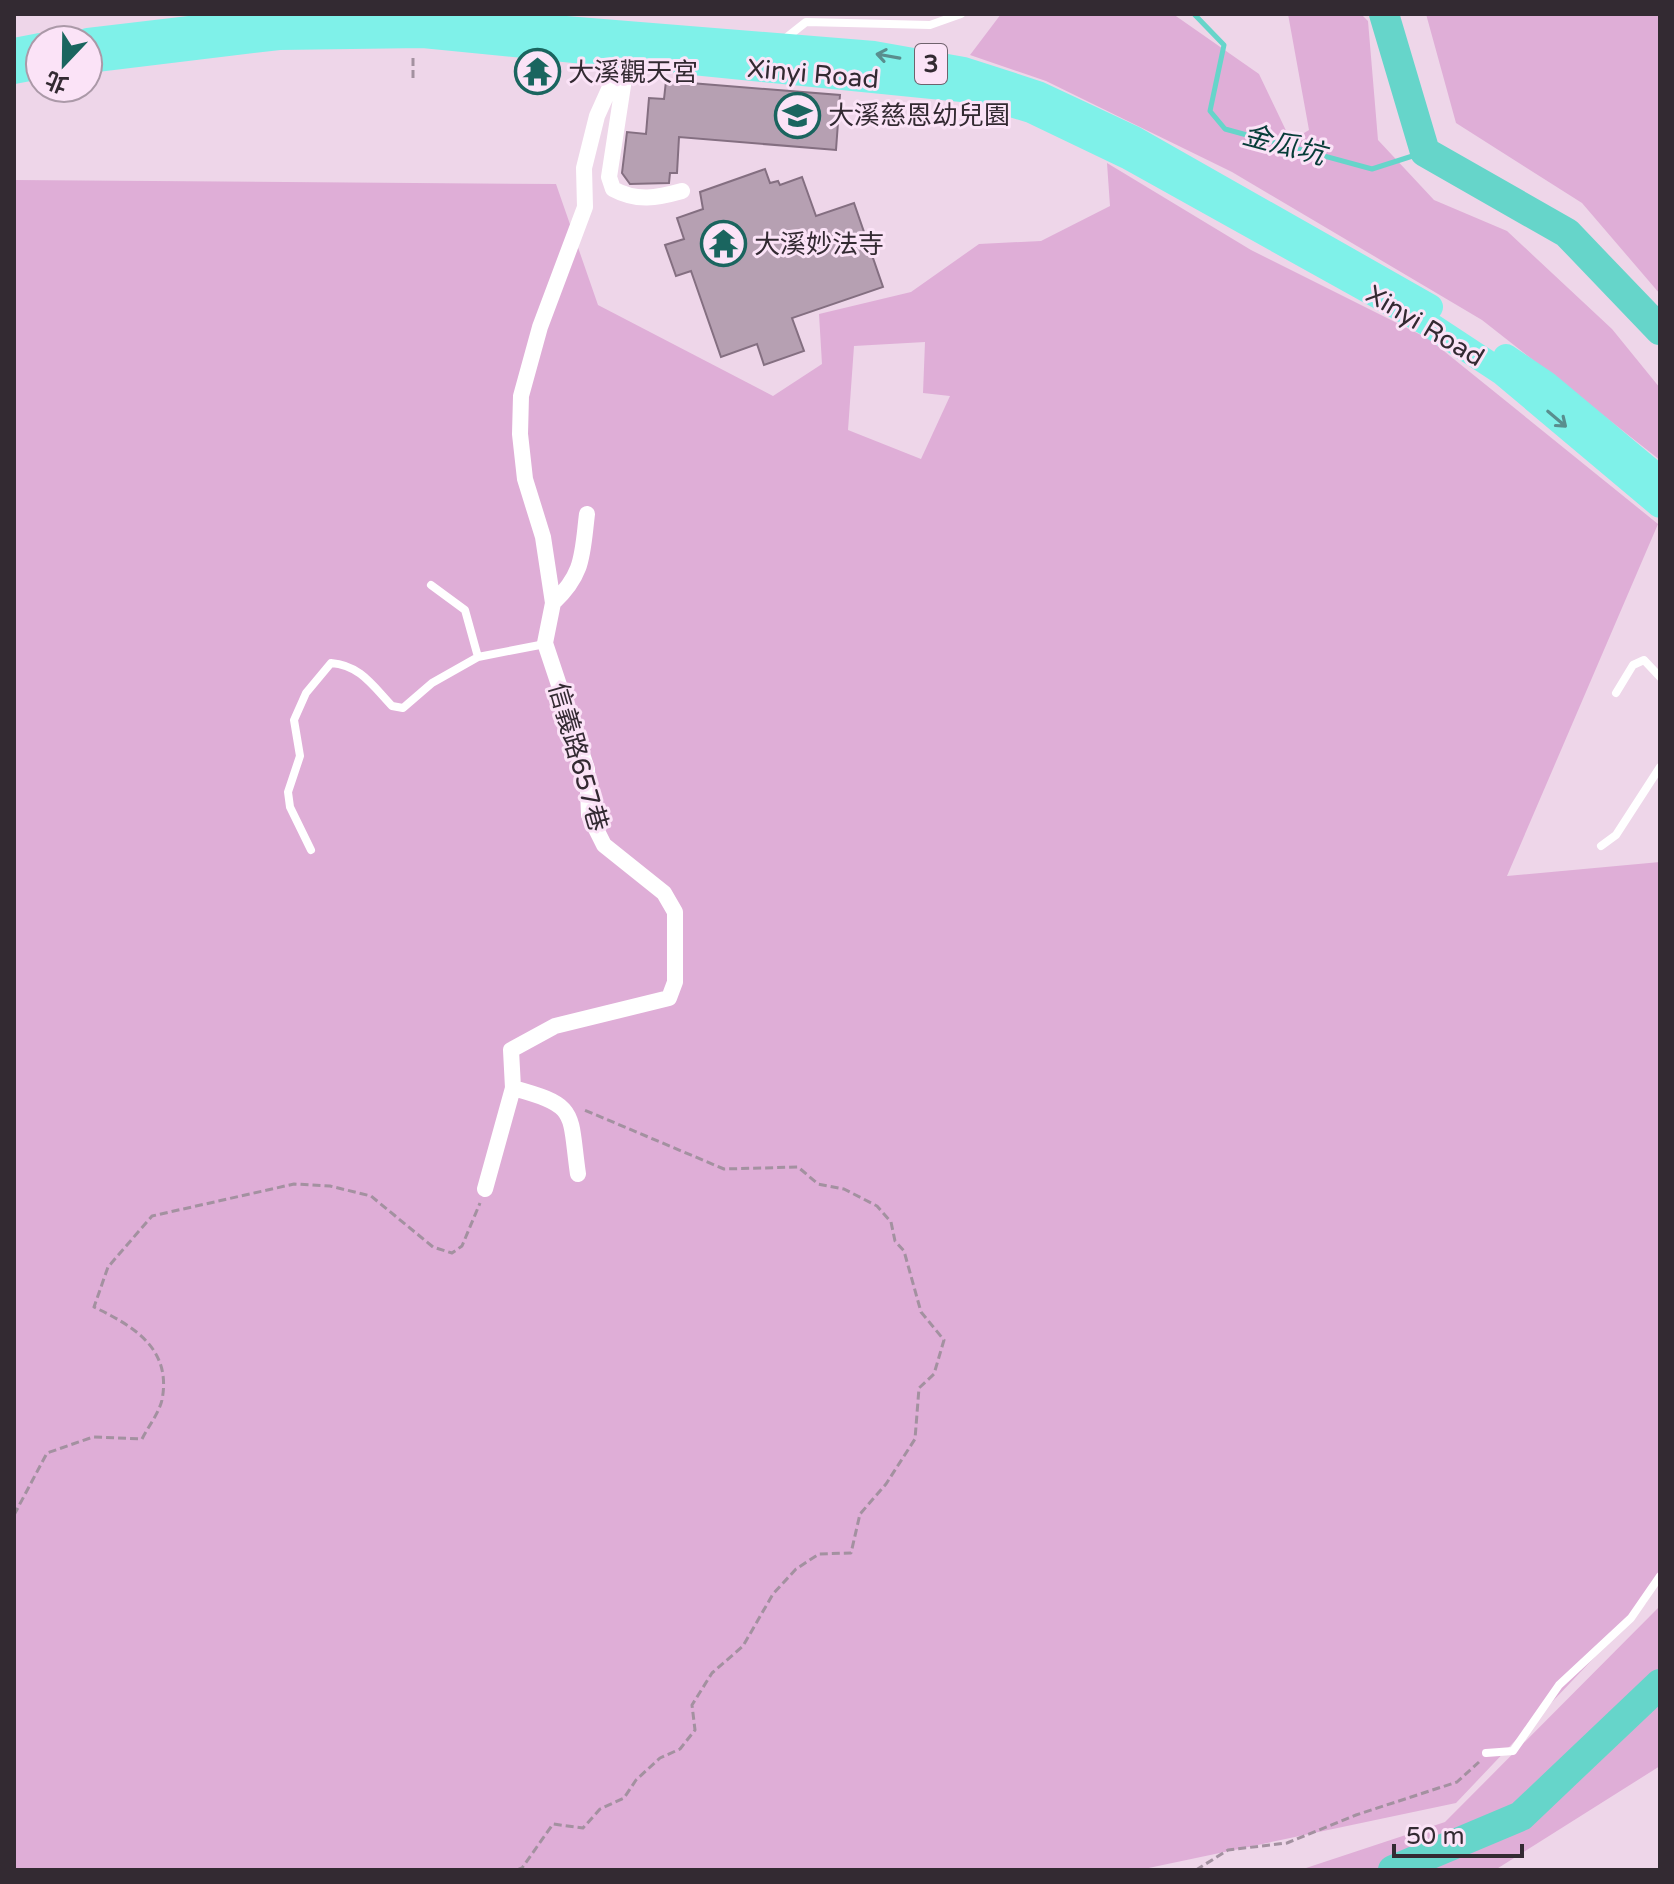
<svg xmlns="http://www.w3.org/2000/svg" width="1674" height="1884" font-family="'Varela Round','Noto Sans TC',sans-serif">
<rect width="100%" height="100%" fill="#eed6e9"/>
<path fill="#dfaed7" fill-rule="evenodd" d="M1001 14H1173L1259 74 1291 141 1309 130 1288 14H1361L1368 21 1378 140 1434 200 1507 231 1612 329 1660 388V460L1482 320 1232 172 1046 81 970 55Z
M1426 14H1660V294L1582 203 1456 123Z
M1107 163 1251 250 1429 339 1658 524 1507 876 1660 862V1578L1646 1603 1456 1803 1139 1870H14V180L556 184 598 305 773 396 822 364 819 314 911 292 979 244 1041 241 1110 206ZM925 342 923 393 950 396 921 459 848 430 854 346Z
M1660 1606V1766L1495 1870H1300L1445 1822Z"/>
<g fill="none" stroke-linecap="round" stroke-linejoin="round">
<path stroke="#66d5ca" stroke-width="5" d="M1194 14 1224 45 1210 111 1225 129 1372 169 1425 152"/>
<path stroke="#66d5ca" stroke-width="30" d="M1384 14 1425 152 1567 233 1660 330
M1393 1870 1521 1816 1660 1684"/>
</g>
<path fill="#b6a0b2" stroke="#846f81" stroke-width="2" d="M527 62 546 63 547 84H526Z
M666 81 840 95 836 150 679 137 677 173H670L669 183 630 184 622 173 627 132 646 134 649 98 664 99Z
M765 169 770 183 778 181 780 185 802 177 816 216 854 203 883 287 792 318 804 351 764 365 757 344 721 357 691 271 676 276 665 245 684 239 677 218 703 209 700 192Z"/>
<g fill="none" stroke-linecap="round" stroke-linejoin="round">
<path stroke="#a391a0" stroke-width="3" stroke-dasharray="8 4" stroke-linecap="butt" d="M413 58V79
M14 1515 47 1453 93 1437 142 1439C148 1427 159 1413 162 1400 172 1348 133 1326 94 1307L108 1267 152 1216 294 1184 330 1186 371 1196 433 1247 452 1253 462 1246 480 1203
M517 1870 522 1868 553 1824 583 1828 600 1809 624 1798 636 1780 660 1758 680 1749 695 1730 692 1705 712 1673 743 1646 773 1594 796 1569 819 1554 851 1553 860 1514 886 1484 915 1439 919 1388 934 1374 944 1340 921 1312 904 1251 895 1241 891 1222 877 1206 844 1189 818 1184 798 1167 724 1169 582 1109
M1196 1870 1228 1850 1287 1843 1356 1815 1457 1782 1479 1762"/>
<path stroke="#fff" stroke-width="8" d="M782 41 806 22 930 25 961 14
M431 585 465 610 478 657
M1616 693 1633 665 1644 660 1660 677
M1601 846 1616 835 1660 767
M311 850 290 807 288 792 300 756 294 720 306 693 331 663C360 665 373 686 392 706L403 708 432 683 478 657 545 644
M1486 1753 1513 1751 1559 1685 1631 1618 1660 1576"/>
<path stroke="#fff" stroke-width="16" d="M626 66 609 177 613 189C637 202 657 198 682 191
M553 603C584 574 582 555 587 514
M578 1174C569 1111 579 1106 513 1088L511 1050 555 1026 669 998 675 982V912L664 893 604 845 589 815 587 769 545 643 553 603 543 537 525 479 520 434 521 396 540 327 585 207 584 168 597 116 628 47
M485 1189 513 1088"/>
<path stroke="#7ff1e9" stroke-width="26" d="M88 41 281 18 420 17 874 54 964 70 1038 94 1134 139 1430 307
M14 51 40 46
M88 60 279 37 423 35 962 89 1031 110 1127 156 1427 323 1503 373 1660 505
M14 71 40 66
M1506 357 1546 384 1660 479"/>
</g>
<defs><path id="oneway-shaft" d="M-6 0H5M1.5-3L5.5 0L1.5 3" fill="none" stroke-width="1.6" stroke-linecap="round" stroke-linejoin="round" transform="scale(2)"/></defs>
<g stroke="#598e8e">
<use href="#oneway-shaft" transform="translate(888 56) rotate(-170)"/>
<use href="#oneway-shaft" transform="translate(1557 419) rotate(40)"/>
</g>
<defs>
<symbol id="temple-ring" viewBox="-11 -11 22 22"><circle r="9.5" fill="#fbe3f7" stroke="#1a655f" stroke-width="1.5"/><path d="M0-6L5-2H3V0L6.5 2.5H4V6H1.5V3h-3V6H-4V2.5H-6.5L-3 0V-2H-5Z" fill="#1a655f"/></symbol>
<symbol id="school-ring" viewBox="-11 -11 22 22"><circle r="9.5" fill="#fbe3f7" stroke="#1a655f" stroke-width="1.5"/><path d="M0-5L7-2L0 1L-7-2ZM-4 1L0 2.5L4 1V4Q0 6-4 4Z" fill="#1a655f"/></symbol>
</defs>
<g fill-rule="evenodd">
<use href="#temple-ring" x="512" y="46" width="51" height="51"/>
<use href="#school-ring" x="772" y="90" width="51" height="51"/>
<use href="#temple-ring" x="698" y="218" width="51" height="51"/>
</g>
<g text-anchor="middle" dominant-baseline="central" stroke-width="6" stroke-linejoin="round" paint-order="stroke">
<rect fill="#fbe3f7" stroke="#6f626d" stroke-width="2" x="915" y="44" width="32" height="40" rx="6"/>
<g font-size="24" font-weight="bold" fill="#332a32">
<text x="931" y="64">3</text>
</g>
<g font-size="26" fill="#332a32" stroke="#fbe3f7" text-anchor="start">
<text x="568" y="72">大溪觀天宮</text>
<text x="828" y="115">大溪慈恩幼兒園</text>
<text x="754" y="244">大溪妙法寺</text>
</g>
<g font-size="26" fill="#332a32" stroke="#fbe3f7">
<text transform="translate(813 74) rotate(5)">Xinyi Road</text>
<text transform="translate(1425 326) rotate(31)">Xinyi Road</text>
<text transform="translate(578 757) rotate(74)">信義路657巷</text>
</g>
<g font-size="28" font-style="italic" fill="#073d39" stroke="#fbe3f7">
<text transform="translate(1284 145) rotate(15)">金瓜坑</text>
</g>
</g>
<rect width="1674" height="1884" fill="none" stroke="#332a32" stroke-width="32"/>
<g transform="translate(64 64) rotate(202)"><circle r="38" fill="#fbe3f7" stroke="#ab99a8" stroke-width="2"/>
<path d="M0-6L14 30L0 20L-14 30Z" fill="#1a655f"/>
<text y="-12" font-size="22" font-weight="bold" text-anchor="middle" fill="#332a32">北</text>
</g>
<path d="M1394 1844v12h128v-12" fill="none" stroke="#332a32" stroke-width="4"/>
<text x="1406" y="1844" font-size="24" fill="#332a32" stroke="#fbe3f7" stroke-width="6" paint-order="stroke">50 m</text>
</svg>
